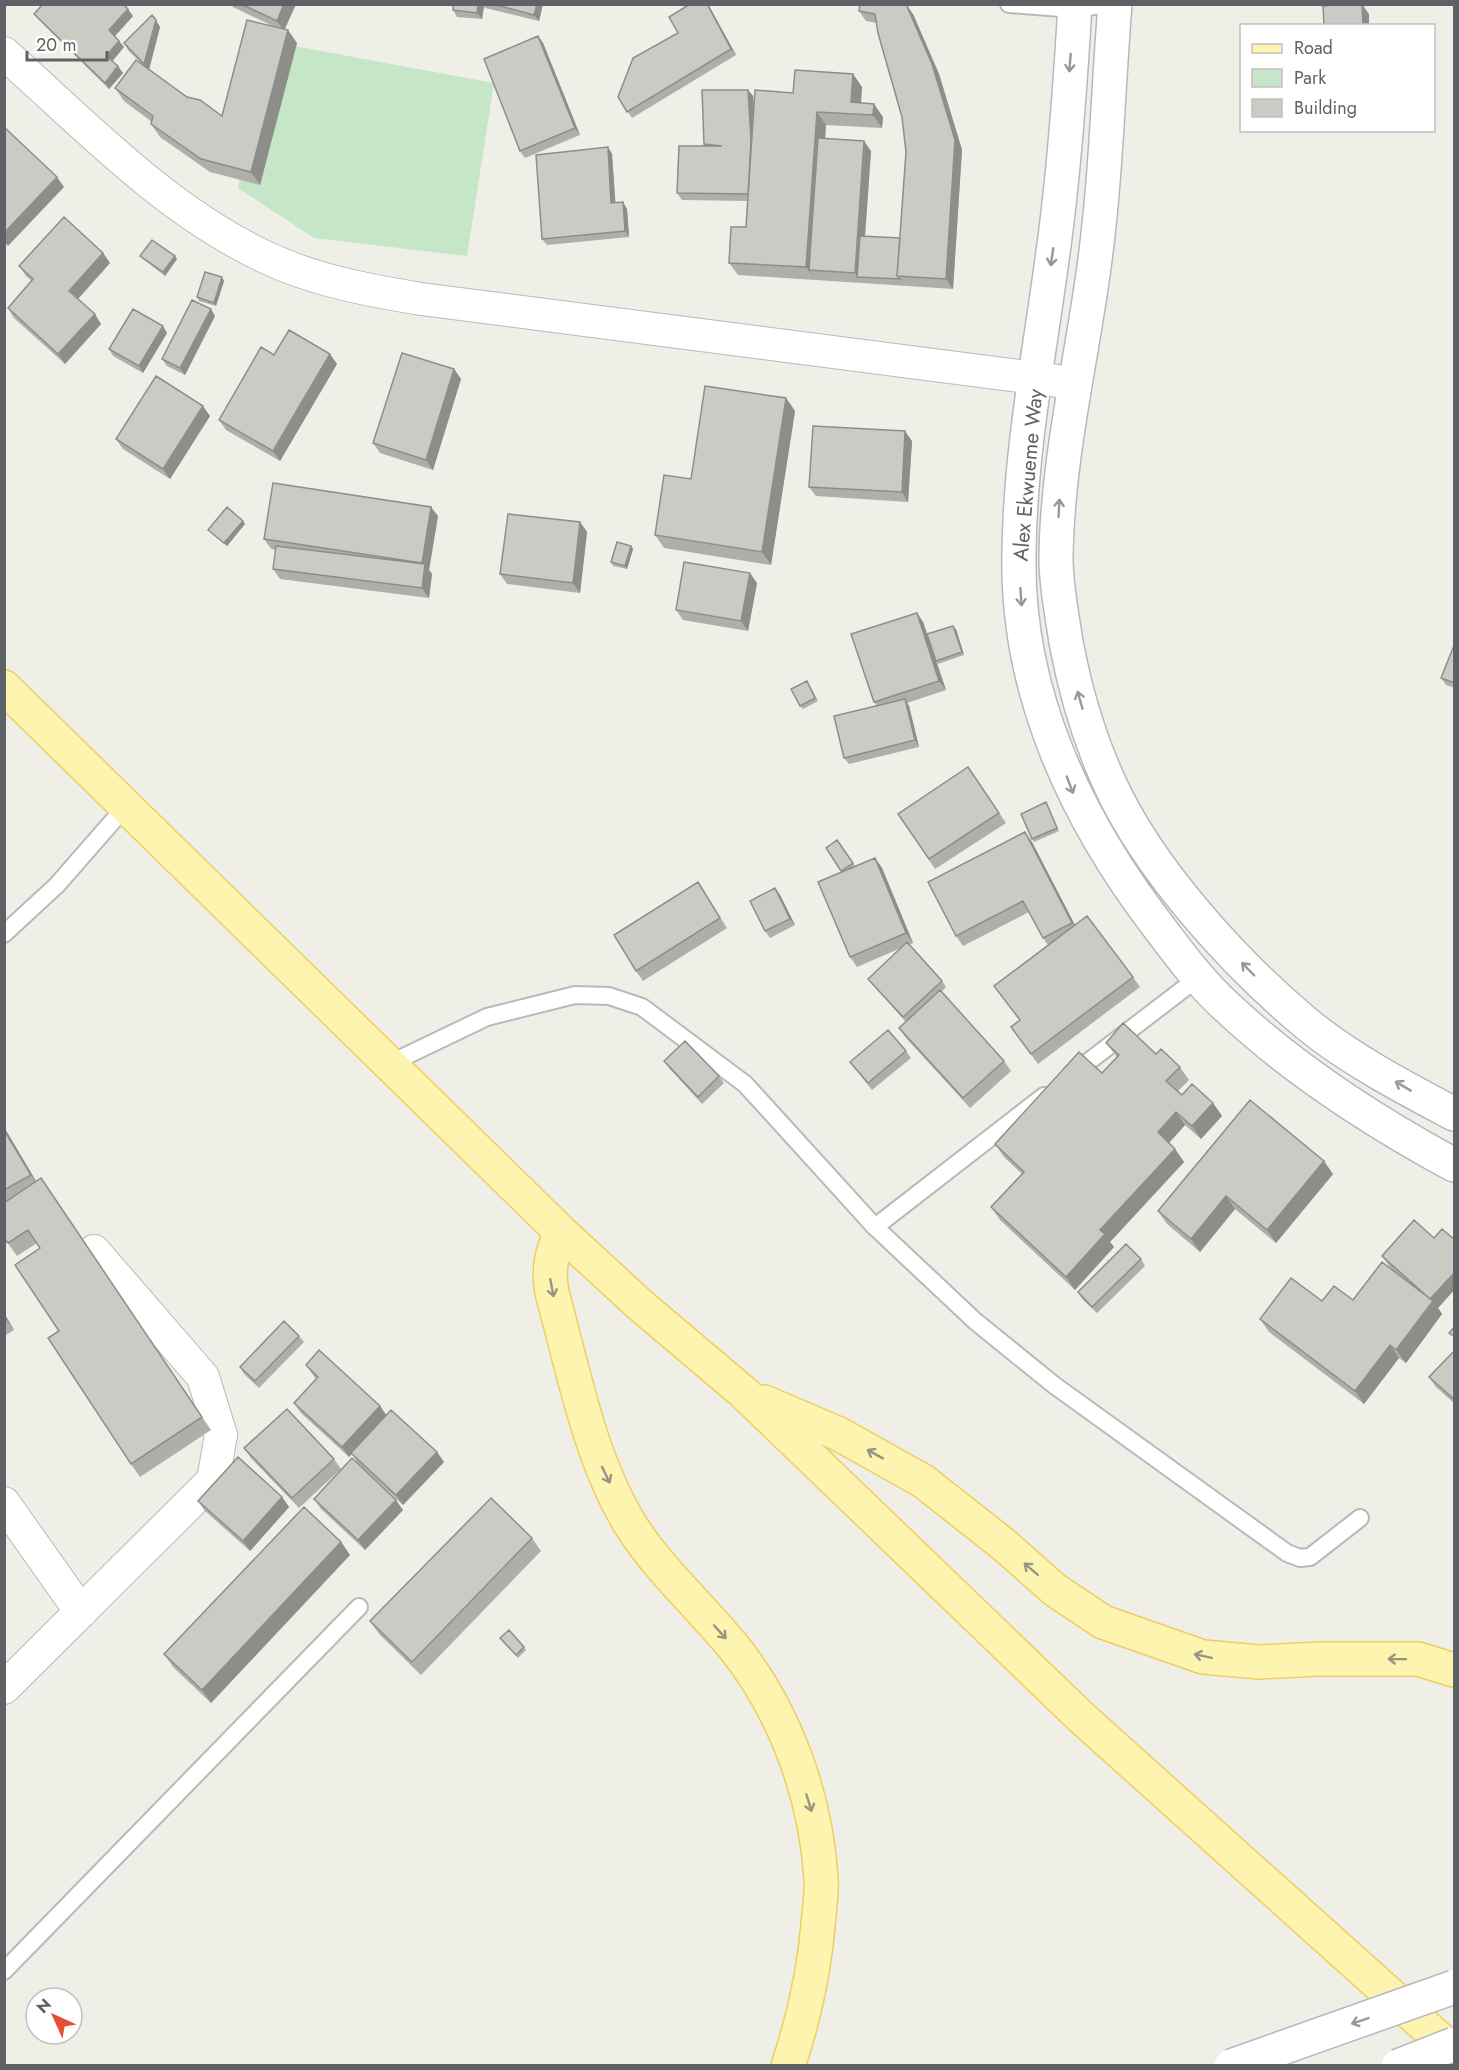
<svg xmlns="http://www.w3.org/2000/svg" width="1459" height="2070" font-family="Jost,sans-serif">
<rect width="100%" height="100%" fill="#f0efe7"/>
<path fill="#c5e7c7" d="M267 41 494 83 467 256 314 238 238 188Z"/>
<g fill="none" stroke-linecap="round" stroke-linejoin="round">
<defs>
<path id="lane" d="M1009 4 1074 9 1108 4
M4 934 57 885 126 806
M389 1064 487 1017 575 995 609 996 642 1007 745 1084 875 1227 1044 1096
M1071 1075 1199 977
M875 1227 975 1321 1054 1385 1287 1553 1300 1558 1310 1557 1360 1518
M4 1971 359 1607"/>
<path id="street" d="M4 53C86 126 163 208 263 256 312 280 367 290 421 299L1074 383
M4 1503 81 1612
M4 1688 213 1480 221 1435 203 1377 94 1251"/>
<path id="secondary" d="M1075 4C1071 74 1066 144 1058 213 1045 327 1020 440 1019 554 1016 692 1076 819 1158 926 1179 954 1201 984 1228 1008 1295 1071 1373 1121 1454 1165
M1115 4C1108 91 1106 180 1094 267 1081 364 1057 460 1056 559 1056 586 1062 615 1066 642 1075 690 1089 738 1109 782 1148 869 1235 964 1307 1024 1351 1060 1405 1088 1454 1114"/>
<path id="primary" d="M4 687 561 1232 639 1304 743 1392 1082 1718 1454 2052
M561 1232C551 1254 548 1269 552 1293 573 1368 589 1457 630 1524 658 1569 699 1605 732 1645 785 1710 816 1796 821 1879 822 1891 820 1904 819 1915 815 1967 805 2016 788 2066
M764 1402 839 1434 923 1481 1003 1544 1055 1590 1103 1622 1203 1657 1259 1662 1318 1659H1418L1454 1670"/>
</defs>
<use href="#lane" stroke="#b7b9bd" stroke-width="20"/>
<use href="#street" stroke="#b7b9bd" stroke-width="34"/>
<use href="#secondary" stroke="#b5b9be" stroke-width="36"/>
<use href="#primary" stroke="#eece63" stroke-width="36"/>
<use href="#lane" stroke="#fff" stroke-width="16"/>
<use href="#street" stroke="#fff" stroke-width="32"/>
<use href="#secondary" stroke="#fff" stroke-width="33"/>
<use href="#primary" stroke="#fdf4b0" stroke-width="33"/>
<defs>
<path id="secondary-bridge" d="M1231 2066 1454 1987
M1398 2066 1454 2044"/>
</defs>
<use href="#secondary-bridge" stroke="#b5b9be" stroke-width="36" stroke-linecap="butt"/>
<use href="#secondary-bridge" stroke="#fff" stroke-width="33"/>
</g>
<path fill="#afaea9" d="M231 4H296L284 29 297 43 260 185 210 172 160 137 151 124 152 122 124 101 115 88 144 66 128 50 124 43 152 15 160 27 149 69 187 97 222 116 275 27 233 7Z
M453 4H543L539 21 485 8 484 6 482 19 457 17 453 10Z
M708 4 736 55 632 118 618 97 678 33Z
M859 11 913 14 939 74 962 150 953 289 738 275 729 263 746 227 747 201 682 200 677 193 705 146 704 144 748 90 753 96 754 107 793 93 853 74 862 87 861 103 883 117 882 128 826 125 825 138 871 151 865 236 900 238 906 152 902 117 877 23 866 21Z
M34 14 133 16 115 36 124 47 112 61 123 73 109 89 39 20Z
M538 36 543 43 580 135 525 158 520 151Z
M608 147 612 154 615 203 623 202 627 209 629 237 547 245 542 239Z
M103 253 110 263 78 299 101 324 65 364 14 318 8 308 32 281 26 276 19 266Z
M140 256 177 259 165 276 143 259Z
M224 281 216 306 199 301 197 297Z
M211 309 215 316 185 375 167 366 162 359Z
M167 333 143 373 113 356 109 349Z
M274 355 337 364 280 461 226 430 219 420Z
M454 369 461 379 433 470 380 453 373 443Z
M786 398 795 411 771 565 664 548 655 535 691 479Z
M210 416 170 479 123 449 116 439Z
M912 441 908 502 816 496 809 487Z
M438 516 429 570 432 574 429 598 280 579 273 569 276 550 271 549 264 539Z
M580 522 587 532 580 593 507 584 500 574Z
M245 524 227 546 211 533 208 530Z
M631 546 633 549 627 569 613 566 611 562Z
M757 583 748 631 683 620 676 610Z
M917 613 923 622 927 634 956 629 964 655 938 664 934 655 946 690 907 703 909 706 919 747 849 764 844 758 877 706 874 702Z
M1455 643V688L1446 685 1441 678Z
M809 684 818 701 803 709 800 706Z
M968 767 1006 823 935 869 898 814Z
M1048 806 1059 831 1034 842 1032 839Z
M837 840 855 866 875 858 882 868 913 943 909 945 942 981 946 987 941 992 1004 1061 1011 1071 970 1108 906 1038 899 1028 906 1022 873 985 868 979 901 948 857 967 850 957 842 872 826 848Z
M1032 842 1075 925 1133 977 1140 987 1038 1064 1011 1027 1020 1020 994 986 1048 945 1043 938 1029 912 963 946 956 936Z
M698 882 727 928 643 981 636 971Z
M775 888 780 895 795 925 770 938 765 931Z
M1106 1043 1156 1054 1180 1067 1189 1080 1178 1091 1182 1095 1213 1103 1222 1116 1201 1139 1185 1125 1169 1143 1175 1149 1184 1162 1110 1242 1114 1247 1075 1290 1000 1220 991 1207 1022 1174 1004 1157 995 1144 1102 1073 1117 1057Z
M906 1051 911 1058 872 1090 850 1062Z
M664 1061 719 1076 724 1083 702 1104 669 1068Z
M4 1127 36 1181 41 1178 211 1430 140 1477 131 1464 59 1331 40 1248 37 1243 17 1256 4 1238Z
M1333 1174 1276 1243 1235 1209 1200 1252 1167 1224 1158 1211Z
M1434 1238 1455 1240V1289L1438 1308 1442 1314 1406 1363 1399 1358 1364 1404 1269 1332 1260 1319 1322 1301 1353 1300 1400 1276 1389 1266 1382 1256Z
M1141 1259 1145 1266 1097 1313 1082 1299 1078 1292Z
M4 1313 14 1330 4 1336Z
M299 1336 304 1342 259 1388 244 1374 240 1367Z
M1455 1350V1404L1436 1387 1429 1377Z
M306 1365 380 1406 386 1415 437 1452 444 1462 403 1505 358 1463 352 1454 349 1457 301 1413 294 1403 316 1379 313 1375Z
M244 1448 334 1459 341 1469 299 1508 251 1458Z
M282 1497 289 1507 250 1551 205 1511 198 1501Z
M314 1499 403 1510 365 1550 321 1509Z
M532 1538 541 1551 421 1675 379 1634 370 1621Z
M341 1542 350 1555 211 1703 173 1667 164 1654Z
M500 1638 524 1647 526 1650 518 1658Z"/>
<path fill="#8f8d89" d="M284 4H296L284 31 277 21Z
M478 4H483L484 6 482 19 477 13Z
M537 4H543L539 21 534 15Z
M707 4H708L736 55 731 49Z
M906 4 913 14 939 74 962 150 953 289 946 279Z
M1362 4 1369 14V26H1363Z
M128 9 133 16 114 37 109 30Z
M156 20 160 27 149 70 144 64Z
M288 30 297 43 260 185 251 172Z
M538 36 543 43 580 135 575 128Z
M119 41 124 47 111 63 106 56Z
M118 66 123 73 109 89 105 83Z
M853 74 862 87 860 115 851 102Z
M748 90 753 96 757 153 755 201Z
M874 104 883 117 882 128 873 115Z
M817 112 826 125 816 271 809 270 816 280 806 267Z
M864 141 871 151 862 277H857L855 273Z
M608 147 612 154 616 210 611 203Z
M57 177 64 187 8 246 4 241V233Z
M623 202 627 209 629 237 625 231Z
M103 253 110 263 76 301 69 291Z
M175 256 177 259 165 276 163 272Z
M222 277 224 281 216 306 214 303Z
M211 309 215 316 185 375 180 368Z
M95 314 101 324 65 364 58 354Z
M163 326 167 333 143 373 139 366Z
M330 354 337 364 280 461 273 451Z
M454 369 461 379 433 470 426 460Z
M786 398 795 411 771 565 762 552Z
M203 406 210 416 170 479 163 469Z
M905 431 912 441 908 502 902 492Z
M431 507 438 516 429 570 432 574 429 598 422 588 425 567 422 563Z
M243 521 245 524 227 546 224 543Z
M580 522 587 532 580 593 573 583Z
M631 546 633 549 627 569 625 566Z
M750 573 757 583 748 631 741 621Z
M917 613 923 622 946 690 939 681Z
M953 626 956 629 964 655 962 652Z
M905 699 909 706 919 747 915 740Z
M1025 832 1032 842 1079 933 1072 923Z
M875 858 882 868 913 943 906 933Z
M775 888 780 895 795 925 790 919Z
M1213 1103 1222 1116 1201 1139 1192 1126Z
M1176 1112 1185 1125 1167 1145 1158 1132Z
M4 1127 40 1188 31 1175 4 1130Z
M1175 1149 1184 1162 1110 1242 1114 1247 1075 1290 1066 1277 1100 1230Z
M1324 1161 1333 1174 1276 1243 1267 1230Z
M1226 1196 1235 1209 1200 1252 1191 1239Z
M1455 1272V1289L1438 1308 1442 1314 1406 1363 1396 1350 1430 1299Z
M4 1313 14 1330 4 1317Z
M1390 1345 1399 1358 1364 1404 1355 1391Z
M380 1406 387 1416 349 1457 342 1447Z
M437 1452 444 1462 403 1505 396 1495Z
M282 1497 289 1507 250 1551 243 1541Z
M396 1500 403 1510 365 1550 358 1540Z
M341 1542 350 1555 211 1703 202 1690Z"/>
<path fill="#cccac4" stroke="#8f8d89" stroke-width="1.5" d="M43 4H123L128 9 109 30 119 41 106 56 118 66 105 83 34 14Z
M241 4H284L277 21Z
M453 4H478L477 13 453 10Z
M493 4H537L534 15Z
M690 4H707L731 49 627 112 618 97 633 58 678 33 669 17Z
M860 4H906L932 64 955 140 946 279 897 276 906 152 902 117 878 33 875 14 859 11Z
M1346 4H1362L1363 26H1318L1324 25 1323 6Z
M152 15 156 20 144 64 124 43Z
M247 20 288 30 251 172 201 159 151 124 153 116 115 88 136 60 187 97 200 100 222 116Z
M538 36 575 128 520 151 484 59Z
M795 70 853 74 851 102 874 104 873 115 817 112 806 267 729 263 731 227H746L755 90 793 93Z
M702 90H748L751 140 748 194 677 193 679 146H722L704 144Z
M4 127 57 177 4 233Z
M818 138 864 141 855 273 809 270Z
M608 147 611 203 623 202 625 231 542 239 536 155Z
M64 217 103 253 69 291 95 314 58 354 8 308 33 279 19 266Z
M860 236 900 238 897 276 900 279 857 277Z
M152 240 175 256 163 272 140 256Z
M205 272 222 277 214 303 197 297Z
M192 300 211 309 180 368 162 359Z
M133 309 163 326 139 366 109 349Z
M289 330 330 354 273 451 219 420 261 347 274 355Z
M402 353 454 369 426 460 373 443Z
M156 376 203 406 163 469 116 439Z
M705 386 786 398 762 552 655 535 664 475 691 479Z
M813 426 905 431 902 492 809 487Z
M273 483 431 507 422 563 264 539Z
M227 507 243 521 224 543 208 530Z
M508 514 580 522 573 583 500 574Z
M617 542 631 546 625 566 611 562Z
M276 546 425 564 422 588 273 569Z
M684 562 750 573 741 621 676 610Z
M917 613 939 681 874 702 851 634Z
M953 626 962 652 936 661 927 634Z
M1455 643V683L1441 678Z
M807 681 815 698 800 706 791 689Z
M905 699 915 740 844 758 834 716Z
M968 767 999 813 929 859 898 814Z
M1046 802 1057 828 1032 839 1021 814Z
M1025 832 1072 923 1043 938 1023 901 956 936 928 882Z
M837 840 853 863 841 871 826 848Z
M875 858 906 933 850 957 818 882Z
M698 882 720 918 636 971 614 935Z
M775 888 790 919 765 931 750 901Z
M1087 916 1133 977 1031 1054 1011 1027 1020 1020 994 986Z
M907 942 942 981 903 1017 868 979Z
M940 990 1004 1061 963 1098 899 1028Z
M1123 1023 1156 1054 1161 1049 1180 1067 1166 1081 1182 1095 1192 1084 1213 1103 1192 1126 1176 1112 1158 1132 1175 1149 1100 1230 1105 1234 1066 1277 991 1207 1024 1172 995 1144 1079 1052 1102 1073 1119 1055 1106 1043Z
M888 1030 906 1051 868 1083 850 1062Z
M685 1041 719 1076 698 1097 664 1061Z
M1250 1100 1324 1161 1267 1230 1226 1196 1191 1239 1158 1211Z
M4 1130 31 1175 4 1190Z
M41 1178 202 1417 131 1464 48 1338 59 1331 15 1265 40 1248 28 1230 8 1243 4 1238V1203Z
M1414 1220 1434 1238 1442 1229 1455 1240V1272L1430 1299 1382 1256Z
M1126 1244 1141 1259 1092 1307 1078 1292Z
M1382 1262 1433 1301 1396 1350 1390 1345 1355 1391 1260 1319 1291 1278 1322 1301 1334 1286 1353 1300Z
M284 1321 299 1336 255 1381 240 1367Z
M1455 1326V1337L1449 1333Z
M319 1350 380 1406 342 1447 294 1403 318 1377 306 1365Z
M1455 1350V1400L1429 1377Z
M287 1409 334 1459 292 1498 244 1448Z
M391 1410 437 1452 396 1495 351 1453Z
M238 1457 282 1497 243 1541 198 1501Z
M352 1458 396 1500 358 1540 314 1499Z
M491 1498 532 1538 412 1662 370 1621Z
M304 1507 341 1542 202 1690 164 1654Z
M509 1630 524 1647 516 1655 500 1638Z"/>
<defs><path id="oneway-shaft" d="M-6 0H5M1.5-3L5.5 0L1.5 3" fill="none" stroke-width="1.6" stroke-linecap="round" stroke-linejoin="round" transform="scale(1.5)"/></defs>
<g stroke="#96999c">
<use href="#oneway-shaft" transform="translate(1070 63) rotate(94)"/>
<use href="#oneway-shaft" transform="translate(1052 257) rotate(98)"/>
<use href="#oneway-shaft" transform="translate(1059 508) rotate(-87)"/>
<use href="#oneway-shaft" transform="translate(1021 597) rotate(86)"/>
<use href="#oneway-shaft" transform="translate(1080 700) rotate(-106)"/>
<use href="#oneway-shaft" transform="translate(1070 785) rotate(69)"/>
<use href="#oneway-shaft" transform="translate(1248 969) rotate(-134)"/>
<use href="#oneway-shaft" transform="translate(1403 1086) rotate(-149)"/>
<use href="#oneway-shaft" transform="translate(1360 2021) rotate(161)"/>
</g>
<g stroke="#969581">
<use href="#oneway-shaft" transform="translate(552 1288) rotate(79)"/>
<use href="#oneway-shaft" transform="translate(875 1454) rotate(-151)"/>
<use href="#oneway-shaft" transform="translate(606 1475) rotate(64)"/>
<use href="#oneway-shaft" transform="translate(1031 1569) rotate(-139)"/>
<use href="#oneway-shaft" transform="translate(720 1632) rotate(48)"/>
<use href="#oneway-shaft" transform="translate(1203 1656) rotate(-168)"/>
<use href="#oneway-shaft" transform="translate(1397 1659) rotate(-179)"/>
<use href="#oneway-shaft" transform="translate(809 1803) rotate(73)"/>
</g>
<g text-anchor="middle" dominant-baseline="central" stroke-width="5" stroke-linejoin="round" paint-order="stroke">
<g font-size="21" fill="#5e6267" stroke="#fff">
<text transform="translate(1028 475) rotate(-85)">Alex Ekwueme Way</text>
</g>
</g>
<rect width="1459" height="2070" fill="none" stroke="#5e6267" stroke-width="12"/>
<rect x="1240" y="24" width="195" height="108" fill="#ffffff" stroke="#bfc0c2" stroke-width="1.5"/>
<rect x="1252" y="44" width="30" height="9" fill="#fdf4b0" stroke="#bfc0c2" stroke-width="1.5"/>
<text x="1294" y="54" font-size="18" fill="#5e6267">Road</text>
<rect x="1252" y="69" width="30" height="18" fill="#c5e7c7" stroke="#bfc0c2" stroke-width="1.5"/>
<text x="1294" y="84" font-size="18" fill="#5e6267">Park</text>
<rect x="1252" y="99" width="30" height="18" fill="#cccac4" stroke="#bfc0c2" stroke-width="1.5"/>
<text x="1294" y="114" font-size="18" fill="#5e6267">Building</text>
<g transform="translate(54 2016) rotate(315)"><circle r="28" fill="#ffffff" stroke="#bfc0c2" stroke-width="1.5"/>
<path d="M0-4.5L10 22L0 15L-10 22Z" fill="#e54f39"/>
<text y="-9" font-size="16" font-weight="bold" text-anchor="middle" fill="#5e6267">N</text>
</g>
<path d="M27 51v9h80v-9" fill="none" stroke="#5e6267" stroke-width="3"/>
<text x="36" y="51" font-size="18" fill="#5e6267" stroke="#ffffff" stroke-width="4.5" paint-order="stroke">20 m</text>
</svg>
